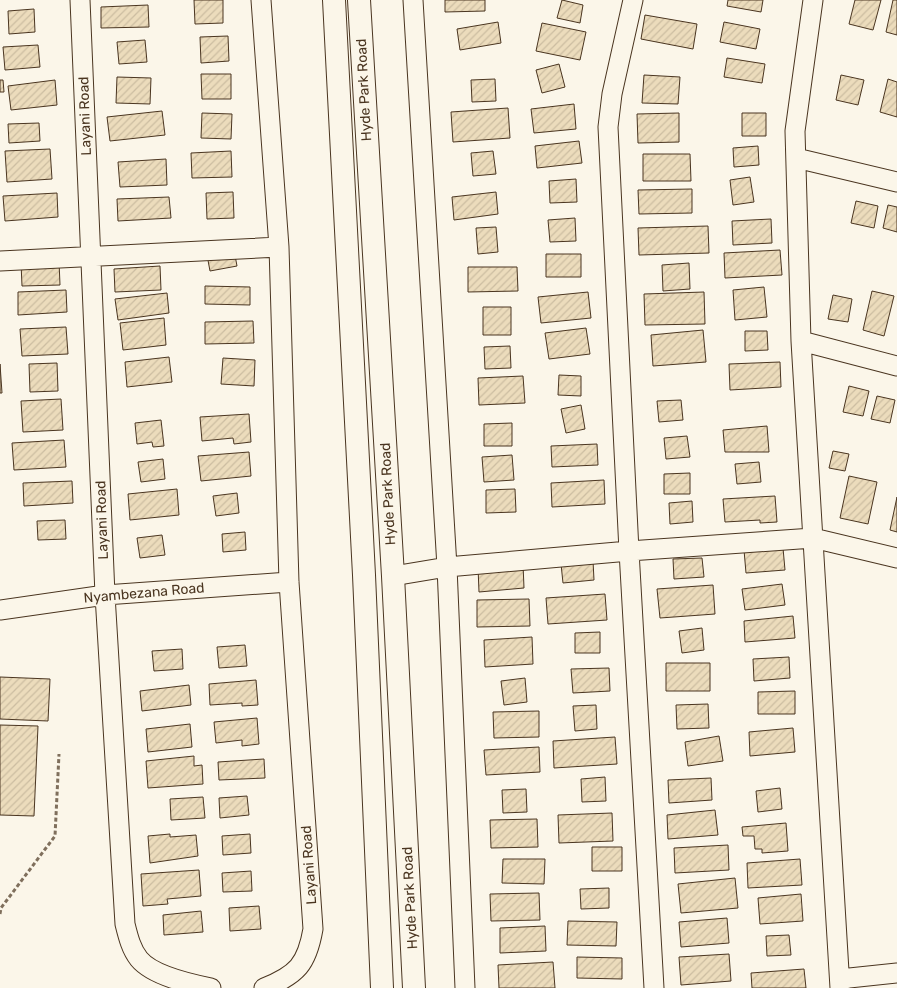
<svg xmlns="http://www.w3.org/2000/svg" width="897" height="988" font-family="Rubik,sans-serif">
<defs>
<pattern id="building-hatch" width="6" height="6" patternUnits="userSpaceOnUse" patternTransform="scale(1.25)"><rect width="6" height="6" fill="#ecdcbc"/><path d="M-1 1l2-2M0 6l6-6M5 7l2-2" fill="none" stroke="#ccbda1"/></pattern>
</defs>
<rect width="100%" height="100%" fill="#fbf6e9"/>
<path fill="url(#building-hatch)" stroke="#4a3520" d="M194 0H223V23L195 24Z
M445 0H485V11L445 12Z
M562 0 583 5 580 23 557 18Z
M728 0H763L761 12 727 6Z
M855 0H881L873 30 849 24Z
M893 0H897V35L886 32Z
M148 5 149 27 101 28V7Z
M34 9 35 32 9 34 8 11Z
M645 15 697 24 693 49 641 39Z
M498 22 501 43 460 50 457 29Z
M724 22 760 29 756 49 720 42Z
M542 23 586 32 580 60 536 51Z
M228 36 229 61 201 63 200 37Z
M145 40 147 62 119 64 117 42Z
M38 45 40 67 5 70 3 47Z
M727 58 765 64 762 83 724 77Z
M559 64 565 87 542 93 536 70Z
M201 74H231V99H202Z
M644 75 680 77 678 104 642 103Z
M841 75 864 80 858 105 836 100Z
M117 77 151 78 150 104 116 103Z
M495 79 496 101 472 102 471 80Z
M888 79 897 82V117L880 112Z
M0 80H3L4 92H0Z
M55 80 57 105 11 110 8 86Z
M574 104 576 129 534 133 531 109Z
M508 108 510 138 453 142 451 112Z
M162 111 165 135 110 141 107 117Z
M202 113 232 114 231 139 201 138Z
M679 113V142L638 143 637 114Z
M742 113H766V136H742Z
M39 123 40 141 9 143 8 124Z
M579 141 582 163 537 168 535 146Z
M758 146 759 165 734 167 733 148Z
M50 149 52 179 7 182 5 151Z
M231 151 232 177 192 178 191 153Z
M493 151 496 174 473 176 471 153Z
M643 154H690L691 181H643Z
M166 159 167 185 120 187 118 162Z
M750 177 754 202 733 205 730 180Z
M576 179 577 202 550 203 549 181Z
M692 189V213L639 214 638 190Z
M233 192 234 218 207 219 206 193Z
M496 192 498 214 454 220 452 197Z
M57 193 58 217 5 221 3 196Z
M169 197 171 218 118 221 117 199Z
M856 201 878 206 874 228 851 223Z
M888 205 897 207V232L883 228Z
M575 218 576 241 550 242 548 220Z
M771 219 772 243 733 245 732 221Z
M708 226 709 253 639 255 638 228Z
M496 227 498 252 478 254 476 228Z
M234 250 237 266 210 271 207 255Z
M780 250 782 275 725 278 724 253Z
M546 254H581V277H546Z
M59 261 60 285 22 286 21 263Z
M689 263 690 289 663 291 662 265Z
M160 266 161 290 115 292 114 269Z
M468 267H517L518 291 468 292Z
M205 286 250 287V305L205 304Z
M764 287 767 317 735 320 733 290Z
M66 290 67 312 18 315V292Z
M872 291 894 296 884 336 863 330Z
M588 292 591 318 541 323 538 297Z
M704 292 705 324 645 325 644 294Z
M167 293 169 313 118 320 115 299Z
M833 295 852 299 848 322 828 319Z
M483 307H511V335H483Z
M164 318 166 345 123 350 120 323Z
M253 321 254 343 205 344V322Z
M66 327 68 354 22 356 20 329Z
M586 328 590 354 549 359 545 333Z
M703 330 706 362 653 366 651 335Z
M745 331H767L768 350 745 351Z
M510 346 511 368 485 369 484 347Z
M169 357 172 382 127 387 125 362Z
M223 358 255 360 254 386 221 384Z
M780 362 781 387 730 390 729 364Z
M57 363 58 391 30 392 29 364Z
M0 364 2 393H0Z
M559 375 581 376V396L558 395Z
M523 376 525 403 479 405 478 378Z
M849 386 869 391 863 416 843 412Z
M877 396 895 400 890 423 871 419Z
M61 399 63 430 23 432 21 401Z
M681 400 683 420 659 422 657 401Z
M581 405 585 429 566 433 561 409Z
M249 414 251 442 234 444 233 438 202 441 200 417Z
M161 420 164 446 153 447 152 442 137 444 135 423Z
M512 423V446H484V424Z
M767 426 769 452H725L723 430Z
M687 436 690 457 666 459 664 438Z
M64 440 66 467 14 470 12 443Z
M597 444 598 465 552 467 551 446Z
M833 451 849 454 845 471 829 468Z
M249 452 251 476 201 481 198 456Z
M512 455 514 480 484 482 482 457Z
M163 459 165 479 141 482 138 462Z
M759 462 761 482 737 484 735 464Z
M690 473V494H664V474Z
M849 476 877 482 868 524 840 518Z
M604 480 605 504 552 507 551 483Z
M72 481 73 503 24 506 23 483Z
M177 489 179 515 130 520 128 494Z
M515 489 516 512 486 513V490Z
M237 493 239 513 216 516 213 496Z
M775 496 777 522 760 523V520L725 522 723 499Z
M897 497V532L890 530Z
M692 501 693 522 670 524 669 503Z
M65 520 66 539 38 540 37 521Z
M245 532 246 550 223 552 222 534Z
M162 535 165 555 140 558 137 538Z
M783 548 785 570 746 573 744 550Z
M702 558 704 577 674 579 673 559Z
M593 561 594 580 563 583 561 564Z
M523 564 524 588 479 592 478 567Z
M782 584 785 605 745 610 742 589Z
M713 585 715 614 660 618 657 589Z
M605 594 607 620 548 624 546 598Z
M529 599 530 626 477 627V600Z
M793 616 795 638 745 642 744 621Z
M702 628 704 650 682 653 679 631Z
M600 632V653H575V633Z
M532 637 533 664 485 667 484 640Z
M245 645 247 666 219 668 217 647Z
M182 649 183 669 154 671 152 651Z
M789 657 790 678 754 681 753 659Z
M666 663H710V691H666Z
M609 668 610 691 573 693 571 669Z
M0 677 50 679 48 721 0 719Z
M525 678 527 702 504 705 501 681Z
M256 680 258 705 242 706V703L210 705 209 684Z
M189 685 191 705 142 711 140 691Z
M795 691V714H758V692Z
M708 704 709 728 677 729 676 705Z
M596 705 597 729 575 731 573 706Z
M539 711V737L494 738 493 712Z
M257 718 259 744 242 746V740L216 743 214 722Z
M190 724 192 747 148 752 146 729Z
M0 725 38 726 34 816 0 815Z
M793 728 795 752 750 756 749 732Z
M719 736 723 761 688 766 685 742Z
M615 737 617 764 554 768 553 741Z
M539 747 540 772 486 775 484 750Z
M194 756V766L202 765 203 784 148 788 146 761Z
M264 759 265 778 219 780 218 762Z
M605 777 606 801 582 802 581 779Z
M711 778 712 800 669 803 668 780Z
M780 788 782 809 758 812 756 791Z
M526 789 527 812 503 813 502 790Z
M247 796 249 815 220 818 219 798Z
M203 797 205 818 171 820 170 799Z
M715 810 718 835 668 839 667 815Z
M612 813 613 841 559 843 558 815Z
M537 819 538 847 491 848 490 820Z
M786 823 788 851 762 853V849H755L754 836H743L742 827Z
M170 834V837L196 835 198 856 150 863 148 836Z
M250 834 251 853 223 855 222 836Z
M728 845 729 870 675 873 674 848Z
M592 847H622V871H592Z
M503 859H545L544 884 502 883Z
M800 859 802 885 748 888 747 863Z
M199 870 201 896 167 899 168 904 143 906 141 874Z
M251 871 252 891 223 892 222 873Z
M735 878 738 908 681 913 678 884Z
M609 888V908L581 909 580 889Z
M539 893 540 920 491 921 490 894Z
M801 894 803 921 760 924 758 898Z
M259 906 261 929 230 931 229 908Z
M201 911 203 932 164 935 163 915Z
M727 918 729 943 681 947 679 922Z
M568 921 617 922 616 946 567 945Z
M545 926 546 951 500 953V928Z
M789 935 791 955 767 956 766 936Z
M729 954 731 981 681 985 679 957Z
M577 957 622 958V979L577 978Z
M553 962 555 988H499L498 965Z
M804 969 806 988H752L751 973Z"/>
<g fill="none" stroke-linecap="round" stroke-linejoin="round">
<defs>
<path id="minor" d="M80 0 105 595 125 924C128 936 131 949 139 959 153 976 191 984 211 988
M261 0 279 247 289 582 313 929C307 964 297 975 264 988
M413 0 447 567 465 988
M633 0 612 94 608 127 629 551 654 988
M813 0 795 131 801 341 840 988
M796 158 897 182
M0 261 279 247
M801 341 897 366
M393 576 447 567 629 551 813 538 897 558
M0 610 105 595 289 582
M840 979 897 973"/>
<path id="tertiary" d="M334 0 364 575 382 988
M359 0 393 576 414 988"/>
</defs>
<use href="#minor" stroke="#4a3520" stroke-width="21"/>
<use href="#tertiary" stroke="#4a3520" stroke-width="24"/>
<path stroke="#7f6f5c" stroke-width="3" stroke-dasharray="4 2.5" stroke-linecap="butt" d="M0 914 1 908 55 836 59 754"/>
<use href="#minor" stroke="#fbf6e9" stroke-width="19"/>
<use href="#tertiary" stroke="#fbf6e9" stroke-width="22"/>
</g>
<g text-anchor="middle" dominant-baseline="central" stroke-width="4" stroke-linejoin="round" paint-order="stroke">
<g font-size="14" fill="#4a3520" stroke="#fbf6e9">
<text transform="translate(364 90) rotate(-93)">Hyde Park Road</text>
<text transform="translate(85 116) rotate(-92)">Layani Road</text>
<text transform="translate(388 494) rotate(-93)">Hyde Park Road</text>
<text transform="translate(102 520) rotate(-92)">Layani Road</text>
<text transform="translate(144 593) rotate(-5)">Nyambezana Road</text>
<text transform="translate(309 865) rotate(-94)">Layani Road</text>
<text transform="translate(410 898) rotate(-93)">Hyde Park Road</text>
</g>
</g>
</svg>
